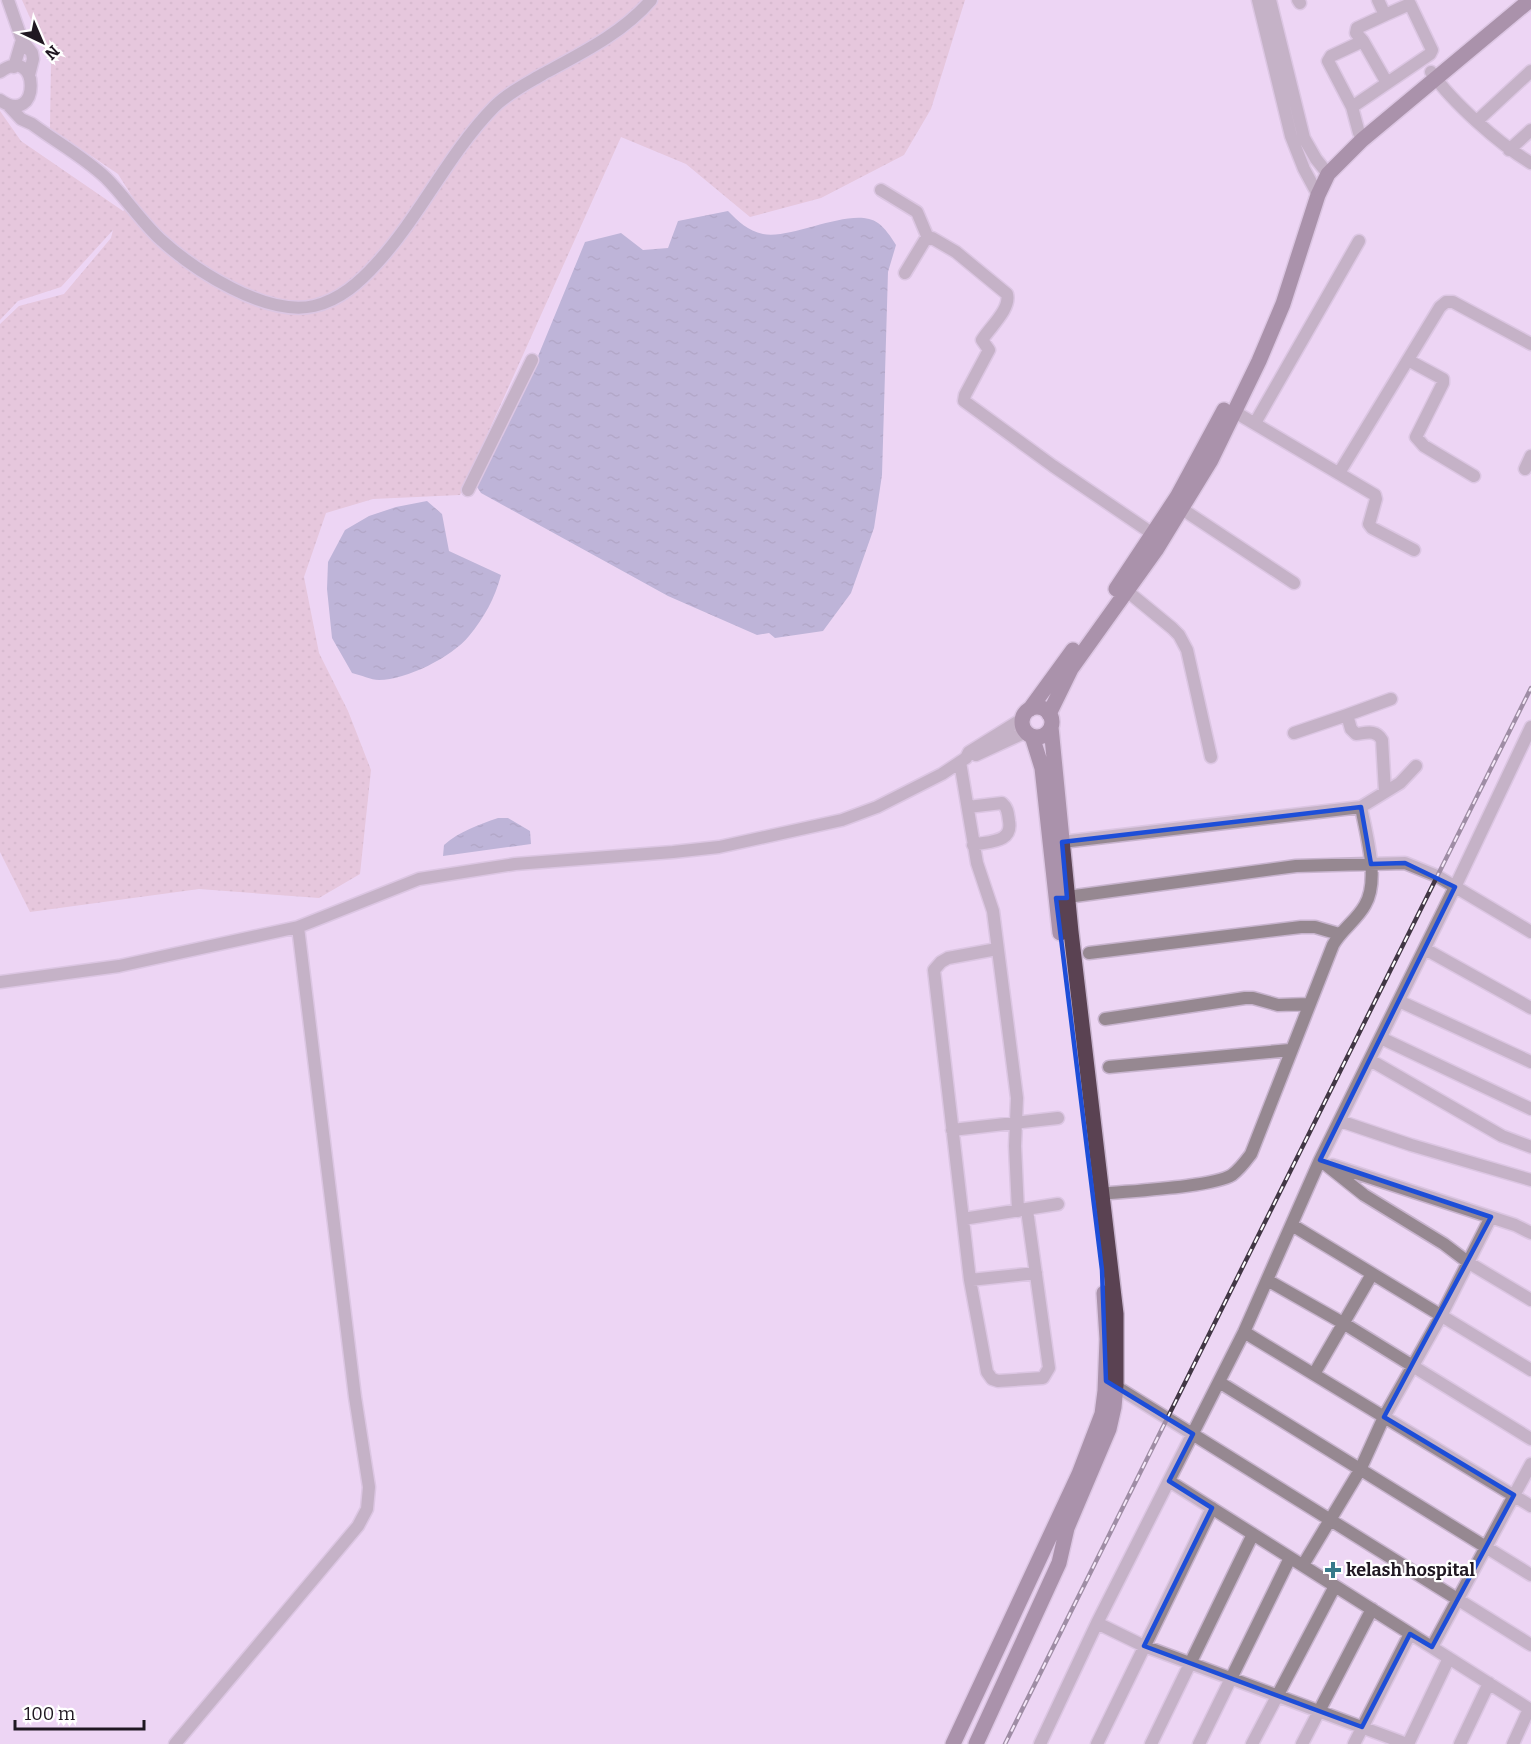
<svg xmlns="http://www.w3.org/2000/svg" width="1531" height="1744" font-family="Bitter,serif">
<defs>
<pattern id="grass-dots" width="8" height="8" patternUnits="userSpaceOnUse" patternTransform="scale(1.5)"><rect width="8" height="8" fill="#deb5c0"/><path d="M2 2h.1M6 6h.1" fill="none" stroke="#be9ba5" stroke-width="1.8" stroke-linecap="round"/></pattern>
<pattern id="water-ripples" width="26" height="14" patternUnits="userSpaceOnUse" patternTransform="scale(1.5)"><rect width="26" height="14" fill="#868cb6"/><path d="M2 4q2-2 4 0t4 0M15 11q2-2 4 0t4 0" fill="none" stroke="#6d7194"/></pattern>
</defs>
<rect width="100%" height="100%" fill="#edd6f4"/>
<path fill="url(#grass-dots)" d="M22 0H965L931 109 904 155 821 198 750 217 686 164 621 137 460 495 373 499 326 513 304 577 319 653 348 711 371 770 360 874 319 898 199 889 30 912 0 852V324L19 306 64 294 111 238 113 230 61 287 18 301 0 320V111L21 141 123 211 135 201 118 174 50 128 51 64Z"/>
<path fill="url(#water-ripples)" d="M728 211C738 221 748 231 763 234 793 240 853 205 878 223 885 228 891 237 896 245L888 272 882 475 874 528 851 593 823 631 775 638 769 633 757 635 668 596 481 493 475 484 534 366 585 242 621 233 643 250 668 248 678 221Z
M427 501 442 514 449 551 501 575C495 598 484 618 469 636 452 657 406 680 379 680 371 680 361 675 352 673L332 638 327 589 328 562 345 530 369 516 396 507Z
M498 818H508L530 831 531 844 443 856 444 845C460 831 478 825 498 818Z"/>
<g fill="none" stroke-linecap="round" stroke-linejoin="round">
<defs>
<path id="minor" d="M8 0 22 40 32 53 33 59 29 75
M1258 0 1291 136 1304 169 1318 195
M1270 0 1304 138 1316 159 1328 174
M1298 0 1300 3
M1385 15 1357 28 1356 33 1363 41 1387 83
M14 67 22 40
M0 72C41 42 41 129 0 100
M1431 72C1453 103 1499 144 1531 163
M7 104 21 119 32 124C56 142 84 157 106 178 125 197 140 220 160 239 194 270 266 317 314 306 340 300 360 282 377 263 421 215 448 154 494 107 508 93 526 84 543 74 580 54 623 33 651 0
M1352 107 1328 61 1331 56 1363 41
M1477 121 1531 71
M1359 133 1352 107 1430 54 1432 50 1410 4 1385 15 1378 0
M1509 150 1531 130
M881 190 917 212 928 238
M905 273 925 240 932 238 956 252 1007 294C1011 309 990 327 982 340L989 350 965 395 964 401 1053 466 1153 534
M1408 360 1443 379V383L1416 437 1424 446 1474 476
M1235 412 1375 495 1376 499 1369 524 1372 528 1414 550
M1255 423 1359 241
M1525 469 1531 456
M1339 473 1440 307 1446 302H1453L1531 344
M468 490 532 360
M1182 509 1294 583
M1127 591 1172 628 1179 635 1187 650 1211 757
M1347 715 1391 699
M1294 733 1347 715 1351 729 1356 734C1366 733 1376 729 1382 740L1385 792
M976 755 1026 732
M960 762 977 863 993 911 1017 1098 1015 1146 1018 1211
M968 807 1002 803C1008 808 1008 814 1009 821 1013 843 989 841 973 845
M1361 807 1400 783 1416 766
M1062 842 1361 807C1366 834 1380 880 1365 905 1357 920 1341 930 1333 945L1251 1154C1245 1162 1240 1169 1232 1175 1213 1187 1128 1191 1101 1194
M1060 898 1296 866 1405 863 1437 876 1531 932
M997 949 948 958 941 962 934 970 970 1280 987 1372 992 1379 998 1381 1043 1378 1049 1368 1027 1210
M1425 949 1531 1008
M1089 953 1301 927H1315L1339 934
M0 982 119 966 298 927 419 879 515 864 673 852 719 847 842 820 877 807 942 774 966 758 969 752 1022 719
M1399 1001 1531 1062
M1105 1019 1245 998H1253L1278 1005 1309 1004
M1381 1038 1531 1109
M1370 1060 1502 1136 1531 1147
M1109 1067 1290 1050
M1340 1121 1411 1145 1531 1180
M952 1130 1058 1118
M1320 1160 1364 1195 1444 1244 1469 1263 1531 1300
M1332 1165 1515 1225 1531 1233
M963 1219 1058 1204
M1292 1225 1531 1370
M970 1280 1036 1273
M1267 1280 1343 1323 1531 1439
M1244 1332 1531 1506
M1314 1374 1372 1274
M1109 1382 1531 1645
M1219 1382 1531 1575
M1169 1481 1531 1710
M1303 1565 1360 1470 1384 1417 1441 1316 1491 1217
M1097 1623 1144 1646 1407 1744
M1432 1647 1531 1464
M175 1744 358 1526 367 1509 369 1487 355 1397 298 927
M1040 1744 1097 1623 1244 1332 1320 1160 1455 887 1531 727
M1097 1744 1212 1508
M1151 1744 1253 1534
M1199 1744 1290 1558
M1252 1744 1335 1586
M1302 1744 1372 1609
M1354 1744 1410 1634
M1408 1744 1449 1658
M1460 1744 1489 1683
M1513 1744 1529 1709"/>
<path id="major" d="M1116 589 1177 497 1224 410
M1022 722a15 15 0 1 1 30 0a15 15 0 1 1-30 0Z
M1030 709 1073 650
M1049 714 1071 669 1156 550 1211 460 1259 361 1283 304 1318 195 1328 174 1362 140 1530 0
M1032 736 1042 768 1060 933
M953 1744 1079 1474 1102 1414 1105 1391 1107 1339 1104 1293
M976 1744 1059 1563 1067 1528 1109 1429 1114 1407 1116 1385V1314L1071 932 1051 727"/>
</defs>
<use href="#minor" stroke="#c8b4ce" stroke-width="15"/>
<use href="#major" stroke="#c8b4ce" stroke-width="18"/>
<use href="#minor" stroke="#968891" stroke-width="12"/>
<use href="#major" stroke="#5a4252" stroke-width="15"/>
<defs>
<path id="rail" d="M1005 1744 1531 688"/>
</defs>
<use href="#rail" stroke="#423745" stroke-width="4.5"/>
<use href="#rail" stroke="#fff" stroke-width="2" stroke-dasharray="7" stroke-linecap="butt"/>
</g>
<path d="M0 0H1531V1744H0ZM1361 807 1371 864 1405 863 1455 887 1320 1160 1491 1217 1384 1417 1514 1495 1432 1647 1410 1634 1362 1727 1144 1646 1212 1508 1169 1481 1193 1434 1106 1381 1102 1270 1056 898H1067L1062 842Z" fill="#edd6f4" fill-opacity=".55" fill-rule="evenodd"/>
<path fill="none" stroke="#1d4ed8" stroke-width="4.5" stroke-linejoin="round" d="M1361 807 1371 864 1405 863 1455 887 1320 1160 1491 1217 1384 1417 1514 1495 1432 1647 1410 1634 1362 1727 1144 1646 1212 1508 1169 1481 1193 1434 1106 1381 1102 1270 1056 898H1067L1062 842Z"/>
<path fill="#377a8b" stroke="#fff" stroke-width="2" d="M1330 1561h6v6h6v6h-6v6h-6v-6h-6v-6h6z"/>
<g text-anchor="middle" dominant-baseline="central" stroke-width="4.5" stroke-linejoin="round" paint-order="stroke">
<g font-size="18" font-weight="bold" fill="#201822" stroke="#fff" text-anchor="start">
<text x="1346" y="1570">kelash hospital</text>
</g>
</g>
<g transform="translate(42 42) rotate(136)" stroke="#ffffff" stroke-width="4.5" paint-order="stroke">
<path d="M0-4.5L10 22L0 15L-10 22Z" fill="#201822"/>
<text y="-9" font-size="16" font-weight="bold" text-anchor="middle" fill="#201822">N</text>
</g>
<path d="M15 1720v9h129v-9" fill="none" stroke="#201822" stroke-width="3"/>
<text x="24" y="1720" font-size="18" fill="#201822" stroke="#ffffff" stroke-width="4.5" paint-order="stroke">100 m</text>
</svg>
